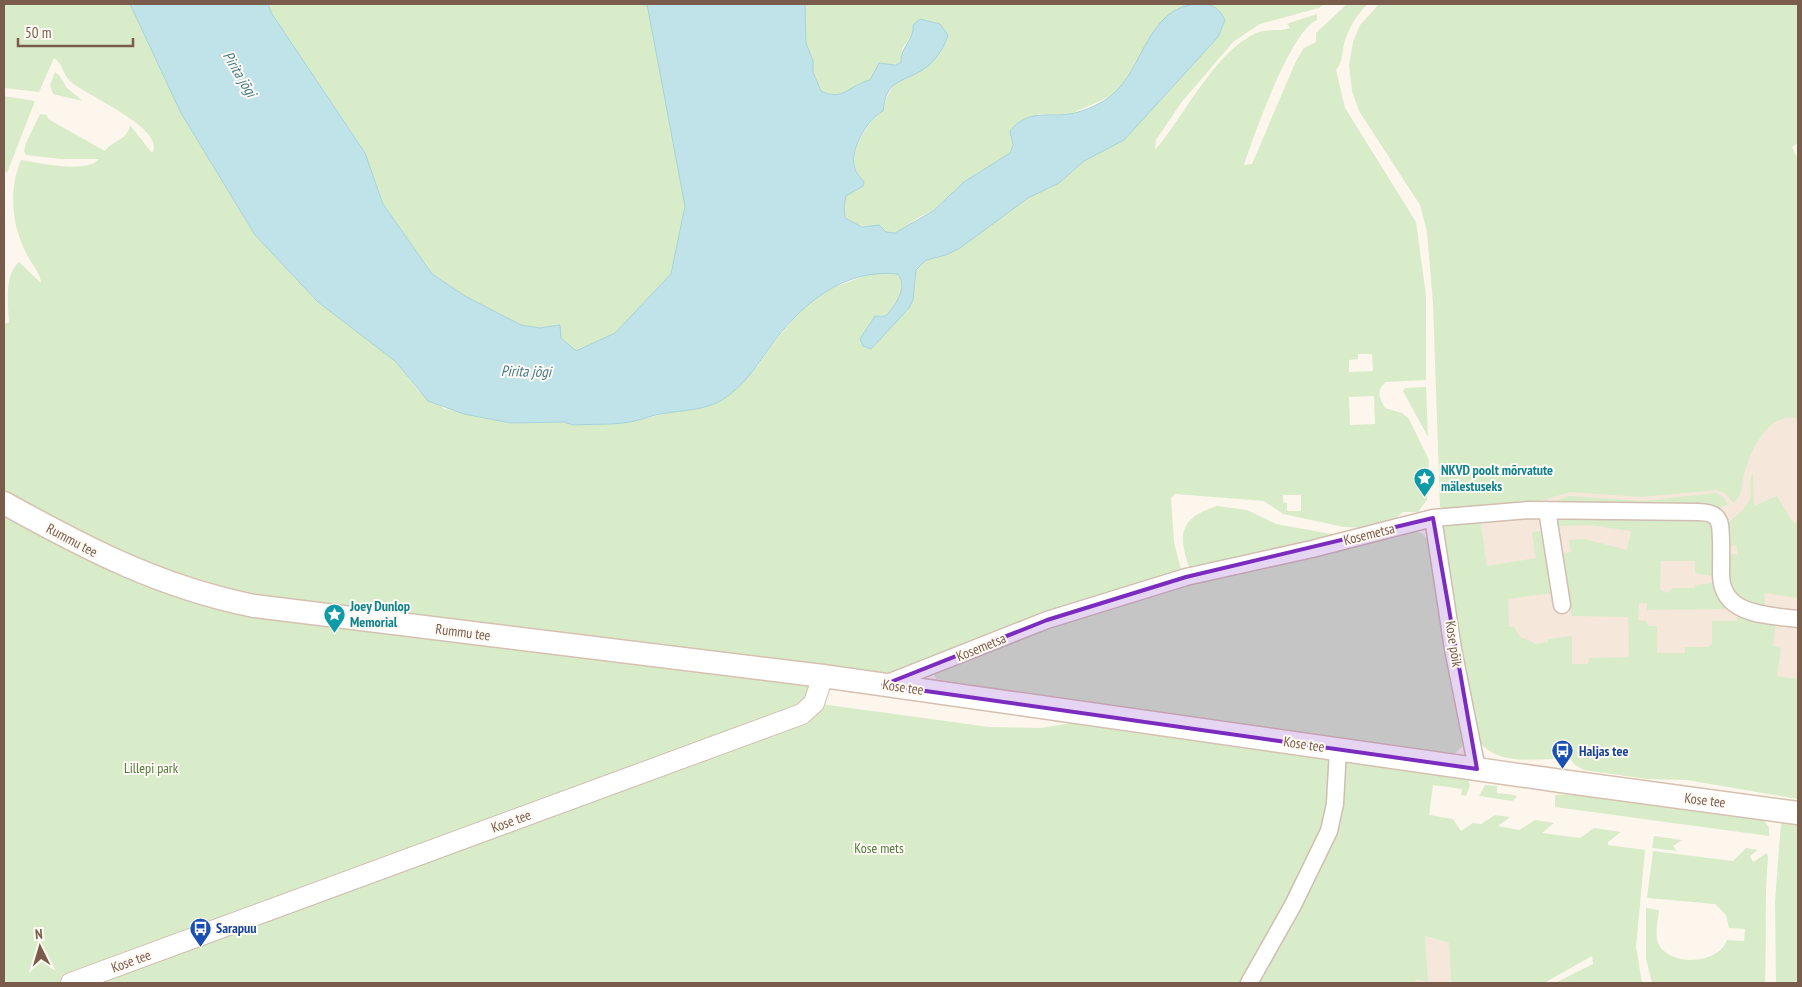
<svg xmlns="http://www.w3.org/2000/svg" width="1802" height="987" font-family="'PT Sans Narrow',sans-serif">
<rect width="100%" height="100%" fill="#fdf6ec"/>
<path fill="#f5e8da" d="M1780 399 1798 408V715L1468 672 1446 530Z
M1424 936 1449 943 1451 983H1309Z"/>
<path fill="#d8ecc9" fill-rule="evenodd" d="M4 4H130L181 113 255 235 318 302 395 361 419 392 445 409 511 423 564 422 573 425 630 422 668 413 757 367 772 345 805 305 832 288 870 274 881 272 898 274C907 289 896 304 886 316L879 315 860 339C895 321 916 314 916 271L926 260 946 255 1028 198 1059 183 1084 161 1124 140 1218 37 1212 5 1205 4H1324L1319 8 1260 24 1233 42 1181 103 1156 140 1155 150C1185 115 1214 53 1256 33 1268 28 1280 32 1290 28L1287 24 1289 23 1317 14V20C1291 30 1253 137 1244 165L1252 164 1296 61 1304 48 1316 42V33L1347 4H1368C1357 14 1348 29 1344 44 1342 53 1343 62 1336 70L1345 108 1416 222 1426 295V380L1386 382C1376 391 1379 397 1385 408L1402 413 1409 419 1429 460 1427 500 1418 512H1403L1391 523 1373 528 1344 527 1283 514 1264 501 1175 494 1171 498 1174 542 1184 582 1411 529 1423 534 1432 547 1465 744 1453 755 942 680 936 679 934 673H893L825 665 814 703 989 727 1040 728 1086 721 1468 779 1470 785 1466 796 1461 795 1462 789 1433 785 1429 815 1453 819 1461 831 1473 823 1481 824 1495 815 1510 817 1498 826 1519 830 1535 820 1554 823 1542 833 1580 838 1594 828 1621 832 1608 842V845L1645 850 1636 947 1642 983H1555L1593 964 1592 956 1544 983H1451L1449 943 1425 936 1428 982 1416 979 1415 983H4V323H9C8 305 4 275 19 262L41 283C40 272 32 265 27 255 12 226 8 191 21 160 40 163 86 174 99 159H61L26 155 24 151 26 143 40 114 47 115 48 119 105 151C112 141 129 139 130 125L152 153C167 129 87 96 71 82 63 75 63 64 54 58L39 92 4 88ZM1358 354H1372L1373 371 1349 372V360L1358 359ZM1374 396 1375 424 1350 425 1349 397ZM1283 495H1301V511H1287V503L1283 502Z
M268 4H647L685 206 671 274 615 333 576 351 561 338 560 325 540 328 521 325 465 296 432 274 383 204 365 153 272 14Z
M805 4H1196C1182 6 1169 13 1159 24L1122 85 1111 96 1071 114H1039L1010 131 1013 145 1010 153 964 182 932 211 919 217 901 230 895 233 886 232 879 225C855 228 838 225 846 196L854 191C855 163 850 152 867 128 872 121 875 115 883 111 889 85 895 83 918 73L914 31 902 49 901 62 876 69 870 80C849 85 844 102 821 91L813 72V61L806 43Z
M1379 4H1798V143L1792 147 1798 160V419C1770 410 1751 449 1745 471 1741 484 1744 493 1734 503L1724 493 1716 490 1641 497 1571 492 1540 501 1445 509 1440 507 1433 303 1427 232 1420 205 1359 111 1352 91 1349 65 1353 42 1360 25Z
M55 72 59 75 67 88 83 101 53 94 50 85Z
M4 96 35 101 7 173 4 170Z
M1426 387 1428 437 1403 391 1405 388Z
M1753 473 1754 506 1777 496 1794 524 1798 520V598L1764 593 1766 611 1733 598 1725 554H1737V545L1728 547V523C1736 516 1747 508 1750 498 1752 489 1748 481 1753 473Z
M1716 493 1724 498 1728 505 1718 508 1551 503 1569 496 1642 501Z
M1217 506 1247 510 1276 524 1337 535 1191 573C1178 536 1177 519 1217 506Z
M1553 518 1713 520 1714 576 1695 573V561H1661L1660 587 1661 590 1667 593 1672 588H1695V585L1713 583 1719 600 1727 609 1647 610V603H1639L1638 620 1647 621 1648 626H1657V653H1685V647H1708L1712 645V621H1737V616L1776 623 1773 646 1781 648 1777 676 1798 679V799L1687 780 1647 779 1584 770 1575 765 1570 759C1538 757 1499 769 1477 739L1462 671 1441 529 1443 525C1455 523 1471 516 1481 525L1487 566 1536 558 1532 532 1543 531 1553 593 1508 599 1509 627H1514L1520 637 1533 642 1534 644 1548 642V639L1572 636V664H1588L1589 658 1629 657 1628 617 1571 616 1569 590H1566ZM1590 525 1631 531 1627 550 1585 539 1569 540 1571 552 1562 554 1558 526Z
M1485 785 1497 786V793L1515 795 1517 797 1512 801 1479 796Z
M1579 794 1762 817 1769 828V836L1555 807V795Z
M1786 822 1798 823V983H1776L1775 901 1781 823Z
M1654 836 1682 840 1673 846 1677 851 1652 848Z
M1746 848 1758 850 1750 856 1753 862 1767 853 1768 857C1764 899 1767 941 1765 983H1652L1646 959V908L1659 910C1658 920 1654 936 1659 945 1671 967 1719 964 1727 940L1744 941 1745 929 1729 928 1726 915 1715 904 1647 898 1653 851 1733 861Z"/>
<path fill="#bfe3e8" stroke="#a5d3da" d="M130 4H268L272 14 365 153 383 204 432 274 465 296 521 325 540 328 560 325 561 338 576 351 615 333 671 274 685 206 647 4H805L806 43 813 61V72L821 91C843 102 849 85 870 80L879 63 895 65 901 62C900 47 915 39 913 25L920 19 940 24 948 35C943 51 932 66 917 73 906 79 895 81 888 92 885 97 884 105 883 111 868 118 848 152 855 169 856 173 861 178 864 182L863 186 846 196 844 206 845 218 862 227 879 225 886 232 895 233 933 211 964 182 1010 153 1013 145 1010 131C1028 109 1047 117 1070 114 1083 112 1103 103 1112 95 1144 68 1148 6 1198 4 1212 3 1219 8 1225 20L1218 37 1124 140 1084 161 1059 183 1028 198 960 248 946 255 926 260 916 270 913 300 909 308 871 349 863 346 860 339 875 316H886C896 304 908 288 898 274 843 268 800 305 770 347 755 368 744 386 722 400 705 410 686 410 667 413 654 414 642 420 630 422 612 425 591 424 573 425L564 422 511 423 464 414 428 401 395 361 318 302 255 235 181 113Z"/>
<g fill="none" stroke-linecap="round" stroke-linejoin="round">
<defs>
<path id="minor" d="M1547 510 1562 605
M1433 518 1453 649 1477 769
M885 684 1047 620 1186 577 1312 549 1433 518 1528 510 1698 512C1708 512 1718 514 1720 525 1722 542 1721 558 1721 575 1722 616 1768 615 1798 619
M1249 983 1293 905 1329 831 1335 804 1338 749"/>
<path id="tertiary" d="M71 983 802 714 814 703 823 676"/>
<path id="secondary" d="M4 503C87 549 160 587 254 606L823 676 1561 781 1798 813"/>
</defs>
<use href="#minor" stroke="#d1beb0" stroke-width="19"/>
<use href="#tertiary" stroke="#d1beb0" stroke-width="22"/>
<use href="#secondary" stroke="#d6c0b0" stroke-width="25"/>
<use href="#minor" stroke="#fff" stroke-width="16"/>
<use href="#tertiary" stroke="#fff" stroke-width="20"/>
<use href="#secondary" stroke="#fff" stroke-width="22"/>
</g>
<path fill="#7b2cbf" fill-opacity="0.2" stroke="#7b2cbf" stroke-width="4" stroke-linejoin="round" d="M1433 518 1477 769 883 685 1047 620 1186 577Z"/>
<defs>
<symbol id="sight-pin" viewBox="-11 -11 22 30"><path d="M0 17L-7.5 6A9.5 9.5 0 1 1 7.5 6Z" fill="#0f9aa8" stroke="#fffaf3"/><path d="M0-6L1.8-2.2L6-1.7L2.9 1.2L3.7 5.4L0 3.3L-3.7 5.4L-2.9 1.2L-6-1.7L-1.8-2.2Z" fill="#fff"/></symbol>
<symbol id="bus-pin" viewBox="-11 -11 22 30"><path d="M0 17L-7.5 6A9.5 9.5 0 1 1 7.5 6Z" fill="#1a4fb4" stroke="#fffaf3"/><path d="M-5-6H5V4H4V6H2V4H-2V6H-4V4H-5ZM-3.5-4V0h7V-4ZM-3.5 1.2v1.5H-2V1.2ZM2 1.2v1.5H3.5V1.2Z" fill="#fff"/></symbol>
</defs>
<g fill-rule="evenodd">
<use href="#sight-pin" x="1412" y="466" width="25" height="34"/>
<use href="#sight-pin" x="322" y="602" width="25" height="34"/>
<use href="#bus-pin" x="1550" y="738" width="25" height="34"/>
<use href="#bus-pin" x="188" y="916" width="25" height="34"/>
</g>
<g text-anchor="middle" dominant-baseline="central" stroke-width="4" stroke-linejoin="round" paint-order="stroke">
<g font-size="14" font-weight="bold" fill="#0d838f" stroke="#fffaf3" text-anchor="start">
<text x="1441" y="470">NKVD poolt mõrvatute<tspan x="1441" dy="16">mälestuseks</tspan></text>
<text x="350" y="606">Joey Dunlop<tspan x="350" dy="16">Memorial</tspan></text>
</g>
<g font-size="14" fill="#7a5c4d" stroke="#fffaf3">
<text transform="translate(1369 534) rotate(-14)">Kosemetsa</text>
<text transform="translate(72 540) rotate(28)">Rummu tee</text>
<text transform="translate(463 632) rotate(7)">Rummu tee</text>
<text transform="translate(1454 644) rotate(81)">Kose põik</text>
<text transform="translate(981 647) rotate(-22)">Kosemetsa</text>
<text transform="translate(903 687) rotate(8)">Kose tee</text>
<text transform="translate(1304 744) rotate(8)">Kose tee</text>
<text transform="translate(1705 800) rotate(7)">Kose tee</text>
<text transform="translate(511 821) rotate(-20)">Kose tee</text>
<text transform="translate(131 961) rotate(-20)">Kose tee</text>
</g>
<g font-size="14" font-weight="bold" fill="#164399" stroke="#fffaf3" text-anchor="start">
<text x="1579" y="751">Haljas tee</text>
<text x="216" y="928">Sarapuu</text>
</g>
<g font-size="14" fill="#537a41" stroke="#fffaf3">
<text x="151" y="768">Lillepi park</text>
<text x="879" y="848">Kose mets</text>
</g>
<g font-size="15" font-style="italic" fill="#437c86" stroke="#fffaf3">
<text transform="translate(240 74) rotate(59)">Pirita jõgi</text>
<text transform="translate(526 371) rotate(1)">Pirita jõgi</text>
</g>
</g>
<rect width="1802" height="987" fill="none" stroke="#7a5c4d" stroke-width="10"/>
<g transform="translate(40 947) rotate(355)" stroke="#fffaf3" stroke-width="4" paint-order="stroke">
<path d="M0-4L9 19L0 12L-9 19Z" fill="#7a5c4d"/>
<text y="-8" font-size="14" font-weight="bold" text-anchor="middle" fill="#7a5c4d">N</text>
</g>
<path d="M18 38v8h115v-8" fill="none" stroke="#7a5c4d" stroke-width="2.5"/>
<text x="25" y="38" font-size="15" fill="#7a5c4d" stroke="#fffaf3" stroke-width="4" paint-order="stroke">50 m</text>
</svg>
